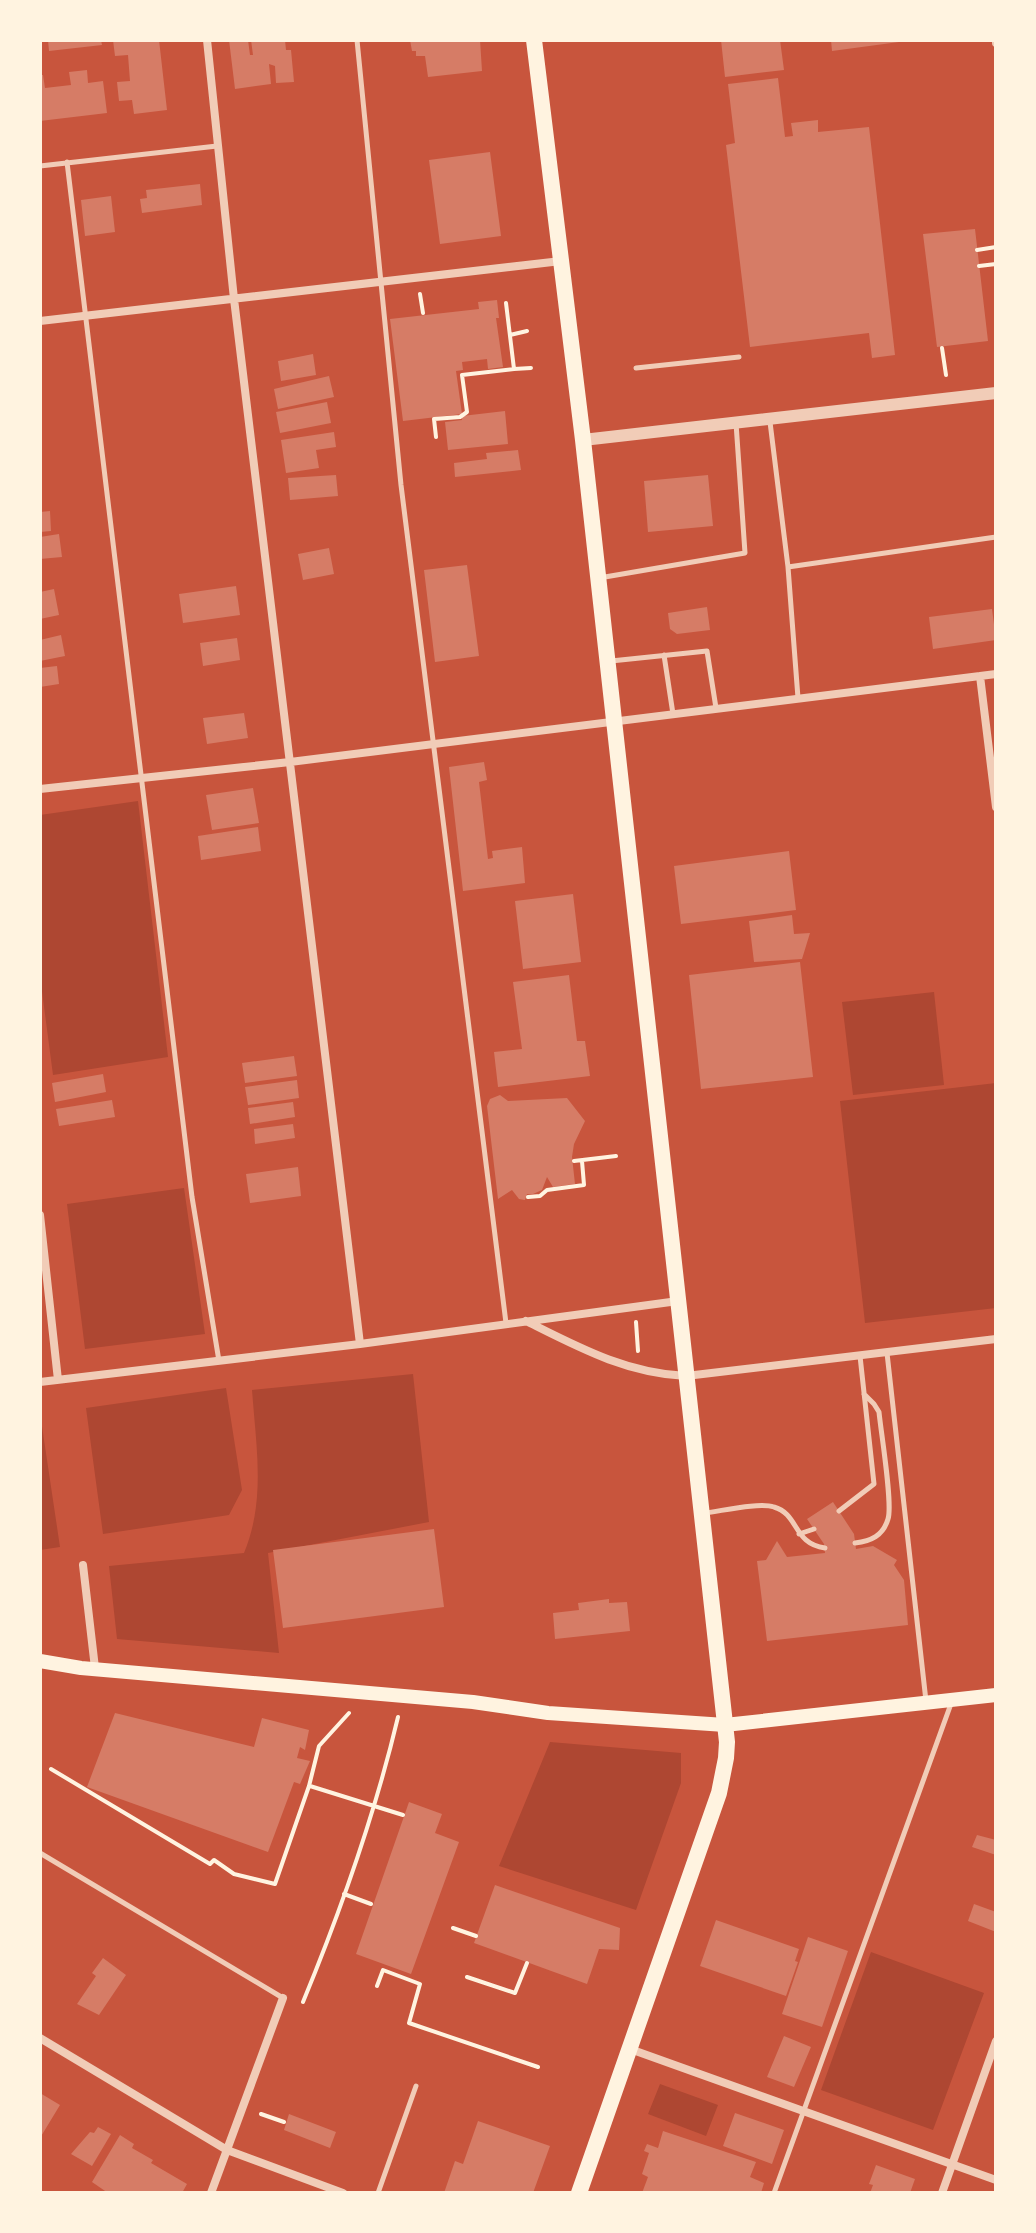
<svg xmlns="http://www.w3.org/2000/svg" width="1036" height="2233" font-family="Rubik,sans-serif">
<rect width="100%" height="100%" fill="#c8553d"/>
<path fill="#ae4732" d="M138 801 168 1057 53 1075 40 976V815Z
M934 992 944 1085 853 1095 842 1002Z
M996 1083V1308L865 1323 840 1101Z
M184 1188 205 1334 85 1349 67 1204Z
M413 1374 429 1522 268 1553 279 1653 117 1639 109 1566 244 1553C266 1500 256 1446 252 1390Z
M226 1388 242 1490 229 1515 103 1534 86 1408Z
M40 1413 60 1547 40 1550Z
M550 1742 681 1753V1783L636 1910 499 1866Z
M871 1952 984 1993 933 2130 821 2090Z
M660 2084 718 2105 706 2136 648 2114Z"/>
<path fill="#d67c66" d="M48 40H101L102 45 49 51Z
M113 40H159L167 110 134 114 132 100 119 101 117 82 130 81 128 55 115 56Z
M229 40H248L250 55H253L251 40H285L286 50H291L294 82 276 83 275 66 269 64 271 84 235 89Z
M410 40H480L482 71 428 77 425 56H416V51H412Z
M721 40H780L784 70 725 77Z
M831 40H899V42L832 51Z
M87 70 88 83 103 81 107 113 40 121V75H43L45 88 71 85 69 72Z
M778 78 785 137 793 136 791 123 818 120V132L869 127 895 355 872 358 869 333 750 347 726 145 735 143 728 84Z
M490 152 501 236 440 244 429 160Z
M200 184 202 205 142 213 140 199 147 198 146 190Z
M111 196 115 232 85 236 81 200Z
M975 229 988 341 937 347 923 234Z
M497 300 499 318H496L503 367 488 369 487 359 462 362 463 370 456 371 462 414 403 421 390 319 479 309 478 302Z
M313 354 316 375 281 381 278 361Z
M329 376 334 397 278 409 274 389Z
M327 402 331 423 280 433 276 412Z
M505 411 508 444 448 450 445 422 462 420V416Z
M334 432 336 447 316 450 319 468 286 473 281 440Z
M518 450 521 470 455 477 454 463 487 459 486 453Z
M336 475 338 496 290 500 288 478Z
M708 475 713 526 648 532 644 481Z
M50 511 51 531 40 532V512Z
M59 534 62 557 40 559V537Z
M329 548 334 574 303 580 298 554Z
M467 565 479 656 435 662 424 570Z
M236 586 240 615 183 623 179 594Z
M54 589 59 615 40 619V592Z
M707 607 710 630 677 634 670 629 668 613Z
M992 609 996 640 933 649 929 617Z
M61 635 65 656 40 661V640Z
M237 638 240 660 203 666 200 643Z
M57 666 59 684 40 687V668Z
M244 713 248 738 207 744 203 718Z
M484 762 487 780 479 782 488 859 493 858 492 851 522 847 525 883 463 891 449 767Z
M253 788 259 823 212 830 206 795Z
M258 827 261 851 201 860 198 836Z
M789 851 796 910 681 924 674 866Z
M573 894 581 962 523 969 515 901Z
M792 915 794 934 810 933 802 959 754 962 749 921Z
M800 962 813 1077 701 1089 689 975Z
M569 975 577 1041H585L590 1076 498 1087 494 1052 522 1049 513 982Z
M294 1056 297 1076 245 1083 242 1063Z
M103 1074 106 1092 55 1102 52 1083Z
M297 1080 299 1098 248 1105 245 1087Z
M500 1095 508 1101 567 1098 585 1121 574 1144 572 1157 575 1184 553 1187 547 1177 542 1190 533 1194H527L525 1200 519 1199 512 1190 498 1199 487 1106 490 1099Z
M112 1100 115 1117 59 1126 56 1109Z
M293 1102 295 1117 250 1124 248 1108Z
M293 1124 295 1138 255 1144 254 1129Z
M298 1167 301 1196 250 1203 246 1174Z
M833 1502 854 1534 856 1549 873 1546 897 1560 894 1565 904 1580 908 1625 767 1641 757 1561 766 1560 777 1541 787 1557 825 1553 824 1544 807 1519Z
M434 1529 444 1607 283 1628 273 1550Z
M609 1599V1603L627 1602 630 1631 555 1639 553 1613 579 1610 578 1603Z
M115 1713 254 1747 262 1718 309 1730 305 1750 300 1747 297 1758 310 1761 300 1784 294 1782 268 1852 87 1787Z
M409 1802 442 1814 435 1833 459 1842 411 1974 356 1954Z
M977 1835 996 1840V1855L972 1847Z
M495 1885 620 1928 619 1950 599 1949 587 1984 474 1943Z
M974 1904 996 1912V1932L968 1921Z
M716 1920 799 1949 795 1961 798 1962 786 1996 700 1966Z
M808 1937 848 1951 822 2027 782 2014Z
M103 1958 126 1975 99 2015 77 2004 96 1976 92 1973Z
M784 2036 811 2047 794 2087 767 2077Z
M40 2093 60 2105 40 2138Z
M735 2113 784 2130 772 2164 723 2146Z
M289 2114 336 2132 330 2148 284 2130Z
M478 2121 550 2146 533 2193H444L455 2161 463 2164Z
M98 2127 111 2134 92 2166 71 2154 90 2132 94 2133Z
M663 2131 756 2162 750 2177 764 2183 761 2193H642L648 2177 642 2174 649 2153 644 2151 647 2144 658 2148Z
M120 2135 134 2144 132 2148 153 2160 151 2163 187 2184 182 2193H108L92 2182Z
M876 2165 915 2179 910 2193H870L873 2185 869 2184Z"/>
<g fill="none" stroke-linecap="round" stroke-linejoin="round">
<path stroke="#fff3e0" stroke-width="4" d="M977 250 996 247
M979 266 996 264
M420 294 423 313
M510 335 527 331
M942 348 946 375
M514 369 531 368
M436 437 434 419 460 417 467 412 462 375 514 369 506 303
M574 1161 616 1156
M528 1197 540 1196 547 1190 584 1185 582 1161
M636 1322 638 1351
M51 1769 210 1864 214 1860 234 1874 275 1884 309 1786 319 1746 349 1713
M310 1786 403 1815
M344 1894 371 1904
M453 1928 476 1936
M467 1977 515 1993 527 1963
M377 1986 383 1970 420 1984 409 2023 538 2067
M303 2002C341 1910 375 1814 398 1717
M261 2114 284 2122"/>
<path stroke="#f1ccb7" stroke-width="5" d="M357 40 401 485 506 1323
M67 162 192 1197 219 1361
M40 166 217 146
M636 368 739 357
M770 422 788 567 798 698
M788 567 996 537
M599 578 745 553 736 423
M664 655 673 714
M611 661 707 651 716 708
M887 1353 926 1701
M839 1511 874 1484 860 1356
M705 1513C722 1511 759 1502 774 1507 799 1514 793 1544 825 1548
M799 1534 814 1529
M855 1543C871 1541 883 1536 888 1519 893 1504 881 1433 879 1412L874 1404 864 1394
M40 1853 283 1998
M378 2193 416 2086
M774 2193 952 1701"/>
<path stroke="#f1ccb7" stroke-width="8" d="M207 40 234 299 360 1344
M996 40V43
M40 321 561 261
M980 676 996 807
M40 789 290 762 996 674
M40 1215 58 1380
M526 1321C580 1348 626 1373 686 1376L996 1339
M40 1382 360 1344 678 1301
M83 1565 95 1668
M40 2038 227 2150 343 2193
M630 2049 996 2180
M211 2193 283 1998
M942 2193 996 2041"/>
<path stroke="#f1ccb7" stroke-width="12" d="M583 440 996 393"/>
<path stroke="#fff3e0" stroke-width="14" d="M40 1661 81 1668 473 1702 548 1713 725 1725 996 1695"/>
<path stroke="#fff3e0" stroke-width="16" d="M534 40 583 440 727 1742 726 1758 719 1793 579 2193"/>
</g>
<rect width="1036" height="2233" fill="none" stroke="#fff3e0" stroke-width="84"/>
</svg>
